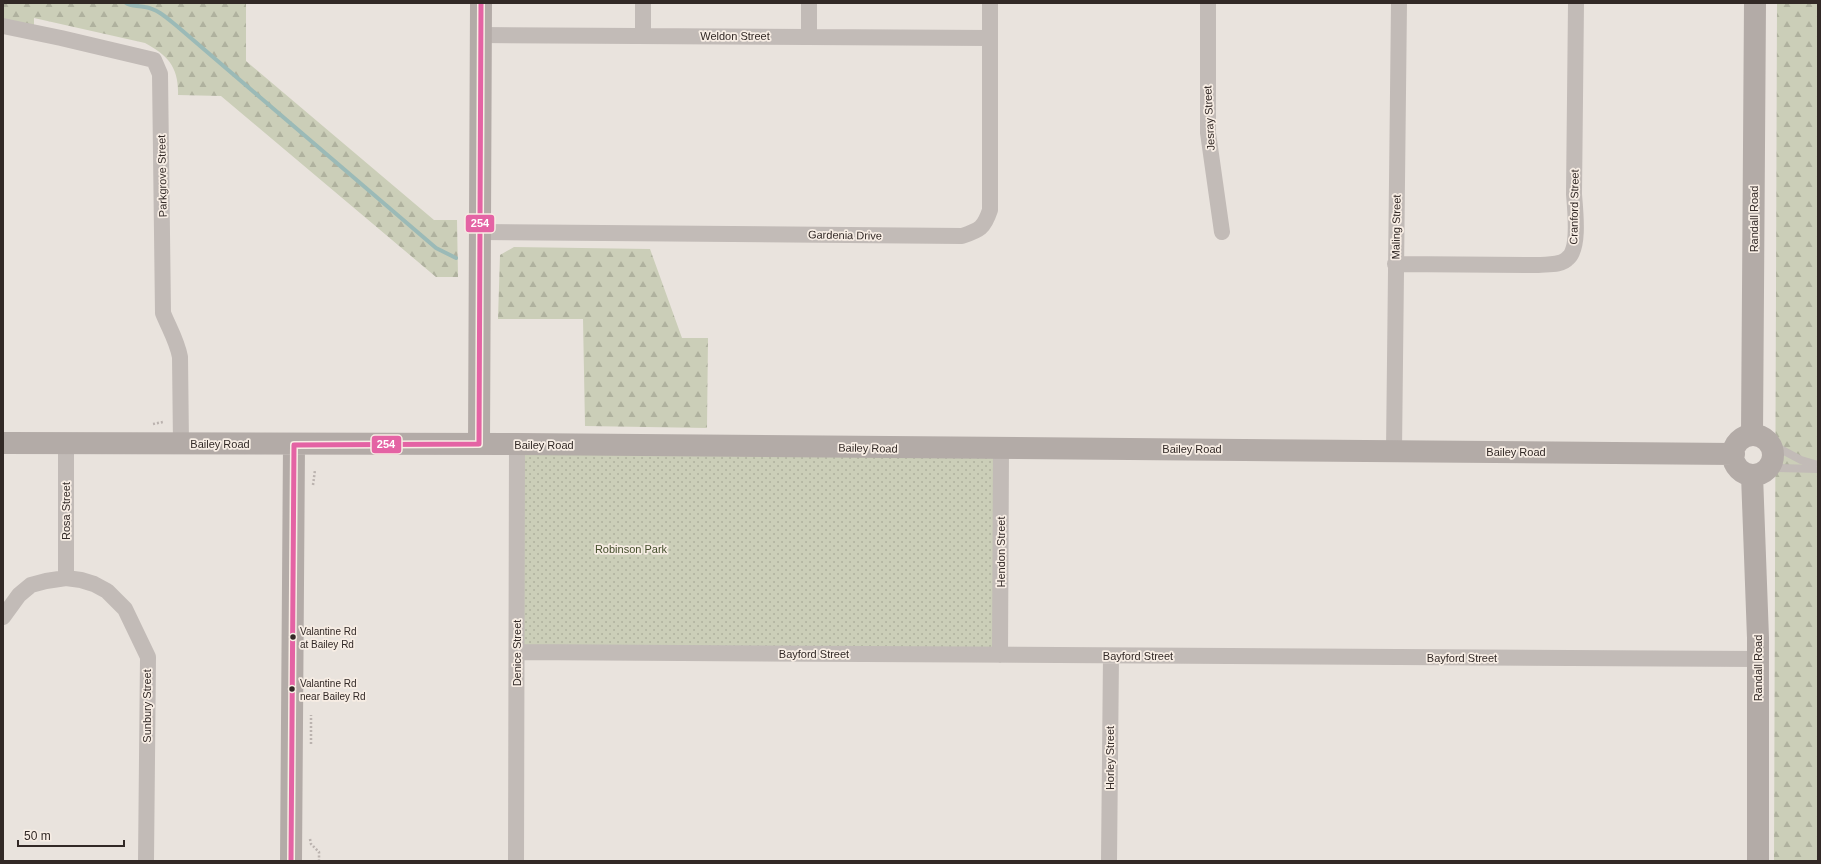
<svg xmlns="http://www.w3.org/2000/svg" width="1821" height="864" font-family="Arial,sans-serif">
<defs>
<pattern id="forest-firs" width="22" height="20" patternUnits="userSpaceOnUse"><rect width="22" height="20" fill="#cbceb8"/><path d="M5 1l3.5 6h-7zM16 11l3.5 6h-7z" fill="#afb19e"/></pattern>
<pattern id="park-dots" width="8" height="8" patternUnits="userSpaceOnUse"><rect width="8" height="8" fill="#cbceb8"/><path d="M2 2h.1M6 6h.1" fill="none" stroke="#afb19e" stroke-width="1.8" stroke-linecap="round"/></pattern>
</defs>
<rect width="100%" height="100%" fill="#e9e3dd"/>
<path fill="url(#forest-firs)" d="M3 3H246V61L434 220H457L458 277H436L221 96 178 95C179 68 168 55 145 43L34 18V29L3 21Z
M1777 3H1818V861H1774Z
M514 247 650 249 682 338H708L707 428 585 426 583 319H498L500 255Z"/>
<path fill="url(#park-dots)" d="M517 444 1001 449 1000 655 517 652Z"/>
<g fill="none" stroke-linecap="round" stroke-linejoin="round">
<path stroke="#9bbab7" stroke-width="4" d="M126 3C131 7 138 5 145 7 158 9 168 19 178 27L436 248 456 258"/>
<path stroke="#bbb3af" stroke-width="2.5" stroke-dasharray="2 2" stroke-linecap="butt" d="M153 424 163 422
M313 485 315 470
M311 744V715
M310 839 311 844 319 852V861"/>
<path stroke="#c2bbb7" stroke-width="8" d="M1767 442 1801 460 1818 465
M1766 470 1776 468 1818 469"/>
<path stroke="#c2bbb7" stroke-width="16" d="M809 3V37
M1208 3V133L1222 232
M3 26 61 38 154 60 160 74 163 313C169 328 177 341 180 357L181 444
M481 35 989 38
M643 35V3
M480 232 962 236C980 230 984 228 990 210V3
M1395 264 1538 265C1548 264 1561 266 1568 258 1580 248 1575 209 1574 194L1576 3
M66 444V578
M1394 451 1399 3
M3 617 19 595 31 585 46 581 66 578 81 580 94 584 107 591 125 609 148 657 146 861
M517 652 1758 659
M1000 655 1001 449
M516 861 517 444
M1109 861 1111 656"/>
<path stroke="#b3aba7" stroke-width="22" d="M1752 435 1755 3
M1733 455a20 20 0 1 1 40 0a20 20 0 1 1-40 0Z
M3 443 517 444 1734 454
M479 444 481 3
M1752 475 1758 638V861
M291 861 294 445"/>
<defs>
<path id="bus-1" d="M479 444 481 3
M294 445 479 444
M291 861 294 445"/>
</defs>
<use href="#bus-1" stroke="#f7ede4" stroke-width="8"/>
<use href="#bus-1" stroke="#e463a4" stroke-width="5"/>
</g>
<g fill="#322926" stroke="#f7ede4" stroke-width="1.5">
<circle cx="293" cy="637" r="3.5"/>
<circle cx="292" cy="689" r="3.5"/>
</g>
<g text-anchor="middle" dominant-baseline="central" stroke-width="3.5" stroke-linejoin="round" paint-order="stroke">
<g font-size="10" fill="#322926" stroke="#f7ede4" text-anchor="start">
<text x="300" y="631">Valantine Rd<tspan x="300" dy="13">at Bailey Rd</tspan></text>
<text x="300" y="683">Valantine Rd<tspan x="300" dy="13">near Bailey Rd</tspan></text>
</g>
<g font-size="11" fill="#322926" stroke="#f7ede4">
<text x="735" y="36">Weldon Street</text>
<text transform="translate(1209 118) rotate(-93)">Jesray Street</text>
<text transform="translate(162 176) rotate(-91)">Parkgrove Street</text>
<text transform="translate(1574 207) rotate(-89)">Cranford Street</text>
<text transform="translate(1754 219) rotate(-90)">Randall Road</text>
<text transform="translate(1396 227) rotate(-89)">Maling Street</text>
<text transform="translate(845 235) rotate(1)">Gardenia Drive</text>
<text x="220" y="444">Bailey Road</text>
<text x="544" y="445">Bailey Road</text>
<text transform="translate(868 448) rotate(1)">Bailey Road</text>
<text x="1192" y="449">Bailey Road</text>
<text x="1516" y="452">Bailey Road</text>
<text transform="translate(66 511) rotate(-90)">Rosa Street</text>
<text transform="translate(1001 552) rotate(-90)">Hendon Street</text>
<text transform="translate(517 653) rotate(-90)">Denice Street</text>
<text x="814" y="654">Bayford Street</text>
<text x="1138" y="656">Bayford Street</text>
<text x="1462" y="658">Bayford Street</text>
<text transform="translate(1758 668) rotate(-90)">Randall Road</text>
<text transform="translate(147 706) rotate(-90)">Sunbury Street</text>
<text transform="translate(1110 758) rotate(-90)">Horley Street</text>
</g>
<g font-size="11" fill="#444e2c" stroke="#f7ede4">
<text x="631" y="549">Robinson Park</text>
</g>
</g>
<g stroke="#f7ede4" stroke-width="1.5">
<rect x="465" y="214" width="30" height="19" rx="4" fill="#e463a4"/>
<rect x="371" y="435" width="31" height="19" rx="4" fill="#e463a4"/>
</g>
<g font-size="11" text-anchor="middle" font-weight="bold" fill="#fff">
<text x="480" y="227">254</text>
<text x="386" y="448">254</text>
</g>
<rect width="1821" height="864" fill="none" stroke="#322926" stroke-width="8"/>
<path d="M18 840v6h106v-6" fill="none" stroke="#322926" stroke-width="2"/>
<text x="24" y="840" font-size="12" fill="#322926" stroke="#f7ede4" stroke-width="3" paint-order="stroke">50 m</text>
</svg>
